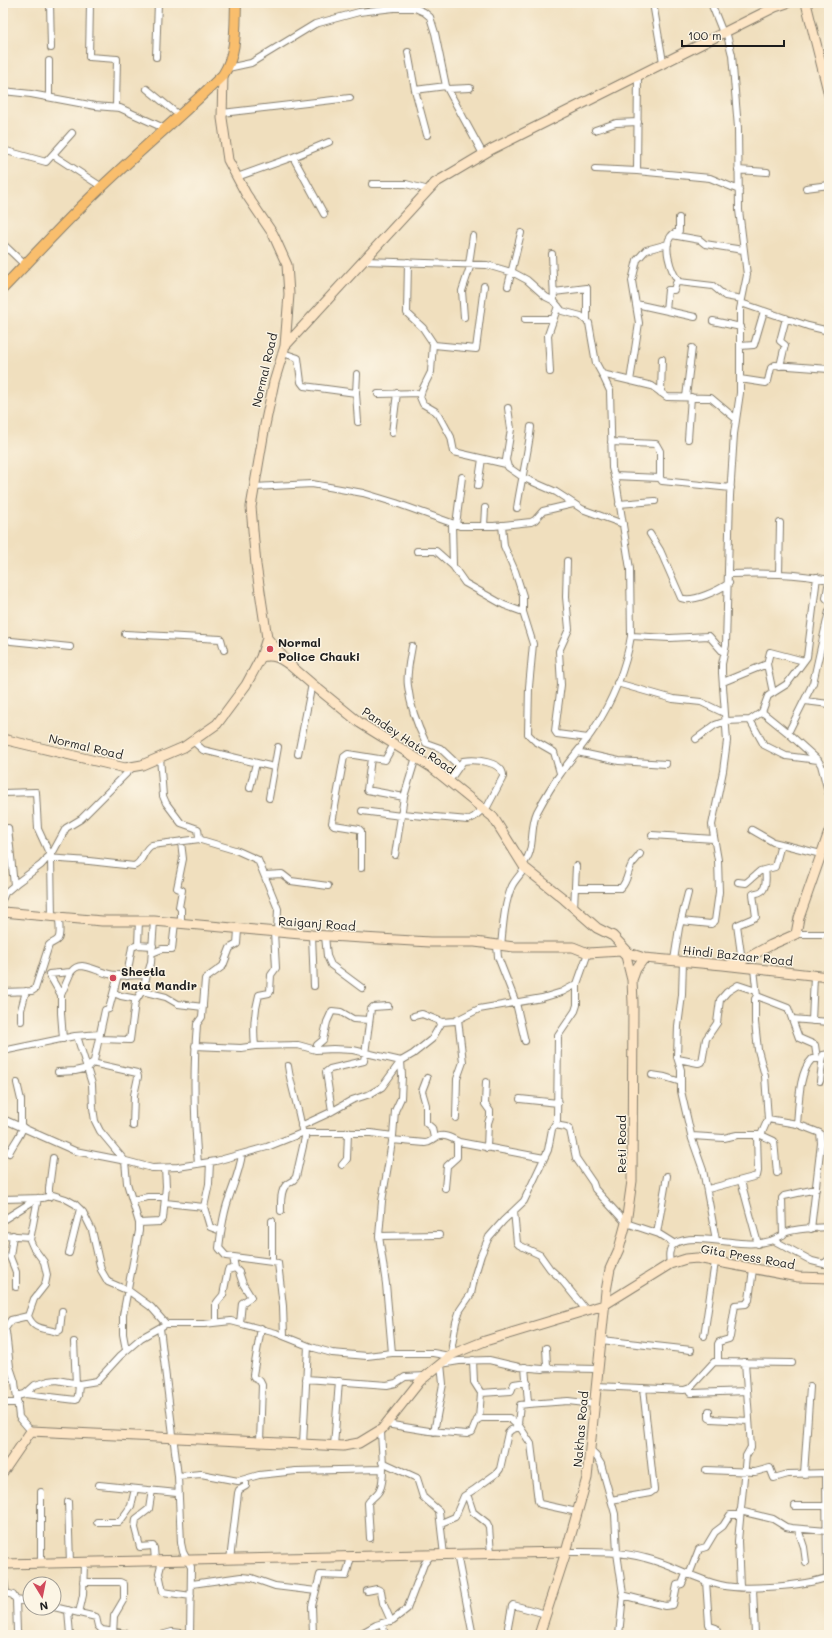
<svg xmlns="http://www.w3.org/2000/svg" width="832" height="1638" font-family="Mali,sans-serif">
<rect width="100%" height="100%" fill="#fcf5e5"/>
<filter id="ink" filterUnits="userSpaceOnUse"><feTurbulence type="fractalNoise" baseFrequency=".025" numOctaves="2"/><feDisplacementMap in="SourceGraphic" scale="8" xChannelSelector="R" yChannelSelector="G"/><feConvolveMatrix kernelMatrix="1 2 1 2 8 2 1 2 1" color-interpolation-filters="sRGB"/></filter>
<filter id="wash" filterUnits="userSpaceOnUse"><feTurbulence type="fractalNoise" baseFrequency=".012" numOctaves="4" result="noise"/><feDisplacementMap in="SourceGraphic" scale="16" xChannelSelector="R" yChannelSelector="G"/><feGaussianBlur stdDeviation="0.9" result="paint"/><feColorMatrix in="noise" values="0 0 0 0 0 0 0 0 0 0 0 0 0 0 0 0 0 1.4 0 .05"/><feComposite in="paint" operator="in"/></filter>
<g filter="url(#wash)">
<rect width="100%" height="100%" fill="#f0dfbe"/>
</g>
<g filter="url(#ink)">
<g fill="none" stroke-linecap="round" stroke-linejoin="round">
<defs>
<path id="street" d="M50 3 51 48
M90 3 89 57 117 59 116 107
M653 3 663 62
M711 3 723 33
M408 52 415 90
M156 57 158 3
M228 68 251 63 315 24 359 12 394 8H415L424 12 430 17 435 33 446 86 483 154
M147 89 180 116
M448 89 470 88
M3 91 31 94 95 106 120 108 166 129
M49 97V61
M222 113 350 98
M595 130 616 123 638 122
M427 135 415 90 446 86
M3 150 46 162 72 133
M53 155 102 187
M293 157 324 214
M595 169 637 171 710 178 739 190
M738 170 767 172
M637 171 638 75
M237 177 293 157 329 142
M372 184H406L429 190
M806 188 829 185
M679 218V231C677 232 675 233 673 234 661 244 671 272 679 282L713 286 725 296 742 299
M672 235 700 240 705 244 743 250
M3 244 25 265
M552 254 554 301
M364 261 487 265 514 273 527 280 546 297 554 301 562 311 581 316 589 323 596 363 602 374 652 386 667 397 711 398 736 419
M408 262 407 313 423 328 433 343 431 372 422 390 420 397 423 404 435 411 439 415 451 437 454 452 506 464
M469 264 473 236
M508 286 521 233
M554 292 587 288V321
M741 303 808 326 829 331
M636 304 695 317
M666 310 668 290H674L676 283 679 282
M464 317 462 291 471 264
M525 319H553
M713 321 741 327
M434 345 476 349 484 286
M740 346 754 345 764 311
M283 353 298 358 301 382 304 386 356 393
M780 366 785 345 780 341 786 318
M550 372 548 335 558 306
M357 374 356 393 358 422
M740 379 766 383 768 381 771 368 775 365 829 369
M630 381 639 323 632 281 637 260 646 250 668 244
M661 393 662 359
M378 394 420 393
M686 397 692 348
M508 408 511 429 506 460 508 467 524 478 556 492 582 509 623 524
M392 433 397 393
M688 439 691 397
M611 442 656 444 660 451V478L662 481 731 488
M614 476 660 478
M478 486 482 459
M254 487 312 484 363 493 396 503 460 526H494L531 522 535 520 543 511 573 504
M619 504 655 501
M517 508C521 481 528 454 531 427
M452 524 453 566
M456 525 462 477
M502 525 504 546 515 571 523 596V612L533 644 529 687 528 734 535 741 554 752 560 773
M484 526 485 508
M650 534 660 550 681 598C693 603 719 590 729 583
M417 551H436L453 566 465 583 504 605 523 612
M567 561 566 597 569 629 559 651 561 685 555 731 557 734 588 738
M729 574C763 573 796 573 829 580
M779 574 780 523
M829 580 826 598 829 601
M125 634 221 639 224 650
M631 636 670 638 709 636 724 653
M11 641 70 647
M412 646C410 659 406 674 408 686 410 706 417 725 426 743L440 748 459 766
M767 664 773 693
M723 682 767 664 770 652 804 661
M617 683 673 699 701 702 724 713
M805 701 829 704
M762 712 768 696 787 684 807 657 817 577
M750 720 764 745 786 756 818 760
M788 733 813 683 829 611
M696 739 715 725 726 721 750 720 762 712 788 733 818 760 821 765 829 795
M193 741 203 750 274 767
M577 752 619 761 666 764
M298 754 312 684
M160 757 163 796 166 803 181 823 198 829 199 837 201 840 238 851 258 860 278 909 277 932
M371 758 367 790 404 797
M449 781 463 761C474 759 504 761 503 777L485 811
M250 788 256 763
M3 793 36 792 38 829 50 855
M269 798 278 747
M362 811 401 816
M402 814 468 820 474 817 483 809
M8 828 14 885
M752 830 773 842 821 854
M652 835 714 839
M181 842 183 859 177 888 182 890 179 907 181 909V924
M395 855 404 797 416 757
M47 858 89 861 134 866C144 862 142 850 152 845L200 839
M51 859 52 916
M523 864C536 850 529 829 537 812 544 799 552 785 561 773 571 758 584 745 594 729 612 702 626 668 631 636L630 569 617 487 612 468 610 391 602 374
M361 868V831L359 829 334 825 332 823 344 757 348 754 385 760 394 744
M265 875 282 874 291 881 328 886
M738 882 746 883 760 871 775 867 781 844
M575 888H621C628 881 627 872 632 864 635 860 638 858 640 854
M3 898 5 893 18 882 41 865 53 852 66 828 81 819 133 767
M574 908 576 866
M681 921 711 924 715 921 719 892 718 860 712 825 723 771 727 741 722 673V664L726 645 730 496 734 434 740 393V309L747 275 739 210 738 128 732 55 726 31
M796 934H829
M312 935 314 986
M325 936 327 956 331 965 362 988
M138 945 153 946
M497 946 498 957 516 1003 525 1041
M501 946C503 927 504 904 512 886 515 880 521 874 525 868
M152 953 162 949H172L175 923
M674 960 679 928 688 893
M683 961 682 995 678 1026 677 1057 681 1070V1091L692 1139 703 1170 716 1240
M742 961 737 925 756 917 753 894C755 893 758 893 760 892 767 890 766 875 765 870
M754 969 757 996 788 1008 799 1038 815 1045 817 1059
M71 972C74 968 77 966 82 966 91 967 100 972 109 974 122 977 134 975 147 975
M127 976 132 947 138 945 139 920
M142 991 151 963 154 921
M3 992 32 991 35 989 49 945C51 943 56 942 58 939 61 935 59 923 59 918
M114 993 121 996 137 999
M61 995 49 974 71 972 61 995V1013L63 1039
M757 996 755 999V1022L758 1050 765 1076 768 1119
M414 1016 422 1014 442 1022
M792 1019 829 1022
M21 1021V1010L26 991
M812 1021 814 976
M77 1036 92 1084 93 1108 95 1121 100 1131 125 1161 127 1183 139 1223V1231L123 1315V1334L126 1350
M99 1039 130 1040 135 1002 142 991 166 997 178 1004 203 1007
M195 1046 241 1048 255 1046C253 1028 254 1013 259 995L269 993 270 992 271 975 276 968 274 932
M255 1046 298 1045 316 1050 333 1049 353 1050 401 1061 402 1076 401 1098 395 1111 393 1136
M316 1050 317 1045 323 1040 327 1022 332 1011 341 1012 353 1019 369 1020
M3 1051 75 1036 100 1034
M678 1059 698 1063 702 1062 706 1039 717 1023 720 1000 727 992 738 985 756 991
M92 1063 137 1073 138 1077 134 1095 133 1126
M288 1066C291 1088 299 1108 302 1130
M58 1072 75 1071 88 1068 94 1061 105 1010 109 1009 118 975
M652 1075 665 1077 681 1082
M427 1078 422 1091 426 1105V1123L432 1128 434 1138
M820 1081 823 1055 829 1054
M486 1082 485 1104 490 1111V1117L488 1123 487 1148
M17 1083 21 1100V1126
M520 1099 558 1103
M332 1111 326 1072 330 1069 364 1061 371 1009 373 1007 388 1006
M456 1118 457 1079 463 1062 458 1019
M3 1119 75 1151 126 1161 152 1168 178 1167 216 1161 267 1147 302 1133H371L393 1136 382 1201 379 1236 386 1284 392 1353
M797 1124C799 1106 798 1073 812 1059H822
M555 1125 566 1127 570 1130 576 1158 593 1183 595 1189 626 1223 659 1234 675 1244
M301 1126 329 1113 352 1100 370 1094 382 1087 401 1061 413 1054 432 1039 442 1022 455 1021 479 1009 542 998 562 992 577 984
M761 1135 774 1141 777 1173
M692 1136 724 1138 737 1135H761L768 1119 797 1124 820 1133 821 1143 811 1229
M392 1140 425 1143C430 1143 430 1141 434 1139 442 1132 452 1138 459 1142L544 1158
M9 1153C13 1144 20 1137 23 1127
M242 1154C240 1170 234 1183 229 1198 223 1214 221 1231 219 1248L226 1256 272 1262
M198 1164C194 1117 193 1071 197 1024L202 1017 205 979 223 966 230 948 237 944 238 930
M342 1165 347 1159 348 1132
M741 1181 758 1244
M445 1188 447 1166 457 1157V1141
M708 1189 757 1176 758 1171 757 1135
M49 1197V1188L53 1158
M3 1199 43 1198 53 1195 66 1199 75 1204 83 1212 92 1230 101 1270 108 1282 129 1291 151 1307 166 1324
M132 1200 148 1197H165
M165 1203 204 1207 209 1184 210 1162
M204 1207 210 1227 221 1231
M281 1211C281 1204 280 1191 286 1185 289 1182 293 1182 296 1177L306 1133
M514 1211 517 1243 519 1245 540 1255 550 1269 560 1278 586 1310
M3 1220 38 1198
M272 1221V1262L278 1263 283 1306 284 1336
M139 1223 160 1222 163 1219 166 1186 165 1168
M657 1233 667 1176
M3 1235 30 1237
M13 1235 10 1257 16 1272V1287
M783 1235 782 1198 784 1196 816 1189
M379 1236 439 1235
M773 1240 812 1261 824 1264 829 1259
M69 1253 80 1209
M233 1257 235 1268 239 1272 243 1284 251 1297 242 1303 240 1323
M670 1264C669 1257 668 1249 674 1244 688 1234 724 1242 740 1243 753 1244 768 1244 779 1237 782 1236 784 1233 787 1232 799 1228 816 1228 829 1227
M28 1316C34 1330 43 1328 57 1332L60 1330 62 1311
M216 1322V1304L218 1301 223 1295 228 1270 235 1268
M3 1327 6 1332 10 1367 15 1382 19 1417 31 1431
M160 1328 178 1476 181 1543 183 1552 191 1567 190 1635
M5 1329 11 1320 28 1316 34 1299 45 1285 47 1275 44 1262 33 1247 30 1240 38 1198
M704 1336 715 1262
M601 1340 691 1350
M74 1342 76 1384
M453 1354 452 1345 456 1322 460 1310 471 1294 475 1275 481 1255 489 1237 503 1221 524 1201 548 1150 552 1129 557 1121 558 1036 575 1011 577 1005V984L588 953
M473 1360 474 1382 481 1393 479 1418
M718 1361V1344L719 1342 729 1339 730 1337 735 1305 746 1304 749 1300 753 1269
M525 1367 528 1402V1404L520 1405 518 1424 531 1444 538 1501 540 1504 577 1512
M546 1368 598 1369
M306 1379 387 1385 396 1383 405 1377 426 1376
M596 1386 684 1390 690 1388 714 1362 792 1363
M688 1389 690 1393H693L747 1391
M481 1393 511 1391 514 1384 527 1382
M25 1394 76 1400 78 1396 79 1384
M17 1396 25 1394 35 1385 49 1381 57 1380 79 1384 97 1381 120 1356 141 1338 166 1324H204L231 1321 276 1333 311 1347 332 1353 367 1356 392 1353H433L449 1356
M3 1403H18
M528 1404 568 1401 594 1404
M709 1411V1418L711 1419 749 1421
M386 1424 429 1431 467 1434 472 1432 477 1420 481 1418H509L519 1427 511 1430 508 1433 500 1469 497 1473 475 1489 464 1496 455 1517 441 1523
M434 1432 443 1384 441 1364 459 1361 489 1360 519 1367 543 1369 546 1368 547 1366 546 1348
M260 1442 262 1385 260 1381 254 1378 253 1375 261 1328
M303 1444 308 1346
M334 1446 339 1381
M590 1450 596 1456 601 1464 615 1514 617 1553 623 1594 619 1635
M382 1462 417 1478 423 1497 439 1511 444 1555
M706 1470 755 1472 770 1468 774 1478 788 1474 829 1473
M826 1473 827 1578
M804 1474 810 1387
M178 1476 201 1474 238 1481 259 1475 296 1471 382 1469
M99 1485 177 1493
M152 1490 149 1509 136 1519 135 1528 140 1547 153 1546 154 1548 155 1561
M41 1492V1563
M467 1494 473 1512 487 1523 489 1527 491 1554
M611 1500 650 1493 654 1490 643 1388
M68 1502 70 1563
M795 1506H826
M740 1511 773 1519 786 1527 791 1528 827 1531
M97 1522H119L121 1520 131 1506 135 1489
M798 1529 804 1547 806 1562
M370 1538 368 1503C371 1498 378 1495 380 1489 386 1478 381 1443 381 1430
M566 1552C593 1552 619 1551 645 1558 671 1564 694 1579 720 1585 746 1591 804 1586 829 1577
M457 1554 472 1631
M230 1560 238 1493 239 1490 246 1486V1479
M162 1561 159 1573 163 1592 191 1596
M3 1572 6 1593 13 1595 16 1600 30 1602
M689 1575 699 1549 706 1547 715 1532 723 1526 730 1515H740
M706 1581 709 1624 710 1626 716 1628 718 1635
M83 1582H120L124 1584V1599L114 1616 113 1635
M192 1584 241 1577 252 1578 275 1586 316 1591
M740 1587 738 1541 746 1456 751 1447 745 1362
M753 1588 755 1635
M367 1591 377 1589 381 1591 383 1603 391 1621
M622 1595 665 1606 673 1605 677 1585 682 1584 686 1574
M16 1600 17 1632 19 1635
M54 1607 96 1617 98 1626 102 1630 135 1635
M68 1610 70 1635
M79 1613 83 1595 84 1563
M382 1623 385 1635
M508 1627 512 1606 513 1605 546 1614
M161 1635 172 1632 190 1634
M313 1635 312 1606 320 1575 346 1576 351 1557
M358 1635 376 1625 393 1620 407 1609 424 1564 431 1555"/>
<path id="secondary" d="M806 3 829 95
M223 75 222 118 228 160 246 194 273 234 287 265 289 294 285 346 274 382 265 425 251 507 256 565 267 638
M285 346 435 183 492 149 775 7 787 3
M291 666C280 658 274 654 261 657L267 638 291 666 312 684 360 723 431 767 493 817 525 868 564 899 597 928 613 936 629 953
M3 739 125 768 142 765 184 747 217 724 246 685 261 657
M3 912 102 921H154L312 935 430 942H475L514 947H573L588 953 621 951 626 956
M644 958 636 969 632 980 626 956 629 953 644 958 723 965 829 977
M731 964 738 963 771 945 796 934 799 918 829 832
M3 1472 31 1431 343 1446 359 1443 382 1429 420 1381 453 1354 485 1341 604 1305 670 1264 686 1259 697 1258 798 1277 829 1278
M3 1564 566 1552
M539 1635 566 1552 587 1478 606 1291 610 1269 619 1249 626 1223 632 1181 633 1003 632 980"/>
<path id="primary" d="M3 288C29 261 54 234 81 207 127 161 177 120 223 75 237 54 235 27 236 3"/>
</defs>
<use href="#street" stroke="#867e6d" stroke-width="8"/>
<use href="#secondary" stroke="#867e6d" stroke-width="11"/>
<use href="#primary" stroke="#867e6d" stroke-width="12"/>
<use href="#street" stroke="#fff" stroke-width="6"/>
<use href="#secondary" stroke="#fde5c5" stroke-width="9"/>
<use href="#primary" stroke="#f9be6d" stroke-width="10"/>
</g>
</g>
<g fill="#d1495b" stroke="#fcf5e5" stroke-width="1.5">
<circle cx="270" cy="649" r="4"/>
<circle cx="113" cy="978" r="4"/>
</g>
<g text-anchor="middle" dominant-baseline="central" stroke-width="3" stroke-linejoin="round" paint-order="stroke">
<g font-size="12" fill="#1c1c1c" stroke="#fcf5e5">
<text transform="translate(264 370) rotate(-77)">Normal Road</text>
<text transform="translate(409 740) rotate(34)">Pandey Hata Road</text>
<text transform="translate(86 746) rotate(13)">Normal Road</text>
<text transform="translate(317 923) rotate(4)">Raiganj Road</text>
<text transform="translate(738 955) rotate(6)">Hindi Bazaar Road</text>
<text transform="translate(621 1144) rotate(-90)">Reti Road</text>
<text transform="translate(748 1256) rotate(10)">Gita Press Road</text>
<text transform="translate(580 1429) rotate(-85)">Nakhas Road</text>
</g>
<g font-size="12" font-weight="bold" fill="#1c1c1c" stroke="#fcf5e5" text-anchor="start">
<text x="278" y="642">Normal<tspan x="278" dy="14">Police Chauki</tspan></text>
<text x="121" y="971">Sheetla<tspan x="121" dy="14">Mata Mandir</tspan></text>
</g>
</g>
<rect width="832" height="1638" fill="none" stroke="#fcf5e5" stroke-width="16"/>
<g transform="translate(42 1596) rotate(170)"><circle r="19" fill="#fcf5e5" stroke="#a29e95"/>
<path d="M0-3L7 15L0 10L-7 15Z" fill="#d1495b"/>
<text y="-6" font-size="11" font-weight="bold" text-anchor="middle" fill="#1c1c1c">N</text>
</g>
<path d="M682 40v6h102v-6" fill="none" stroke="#1c1c1c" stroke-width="2"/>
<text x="688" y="40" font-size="12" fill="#1c1c1c" stroke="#fcf5e5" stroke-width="3" paint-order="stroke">100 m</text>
</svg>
